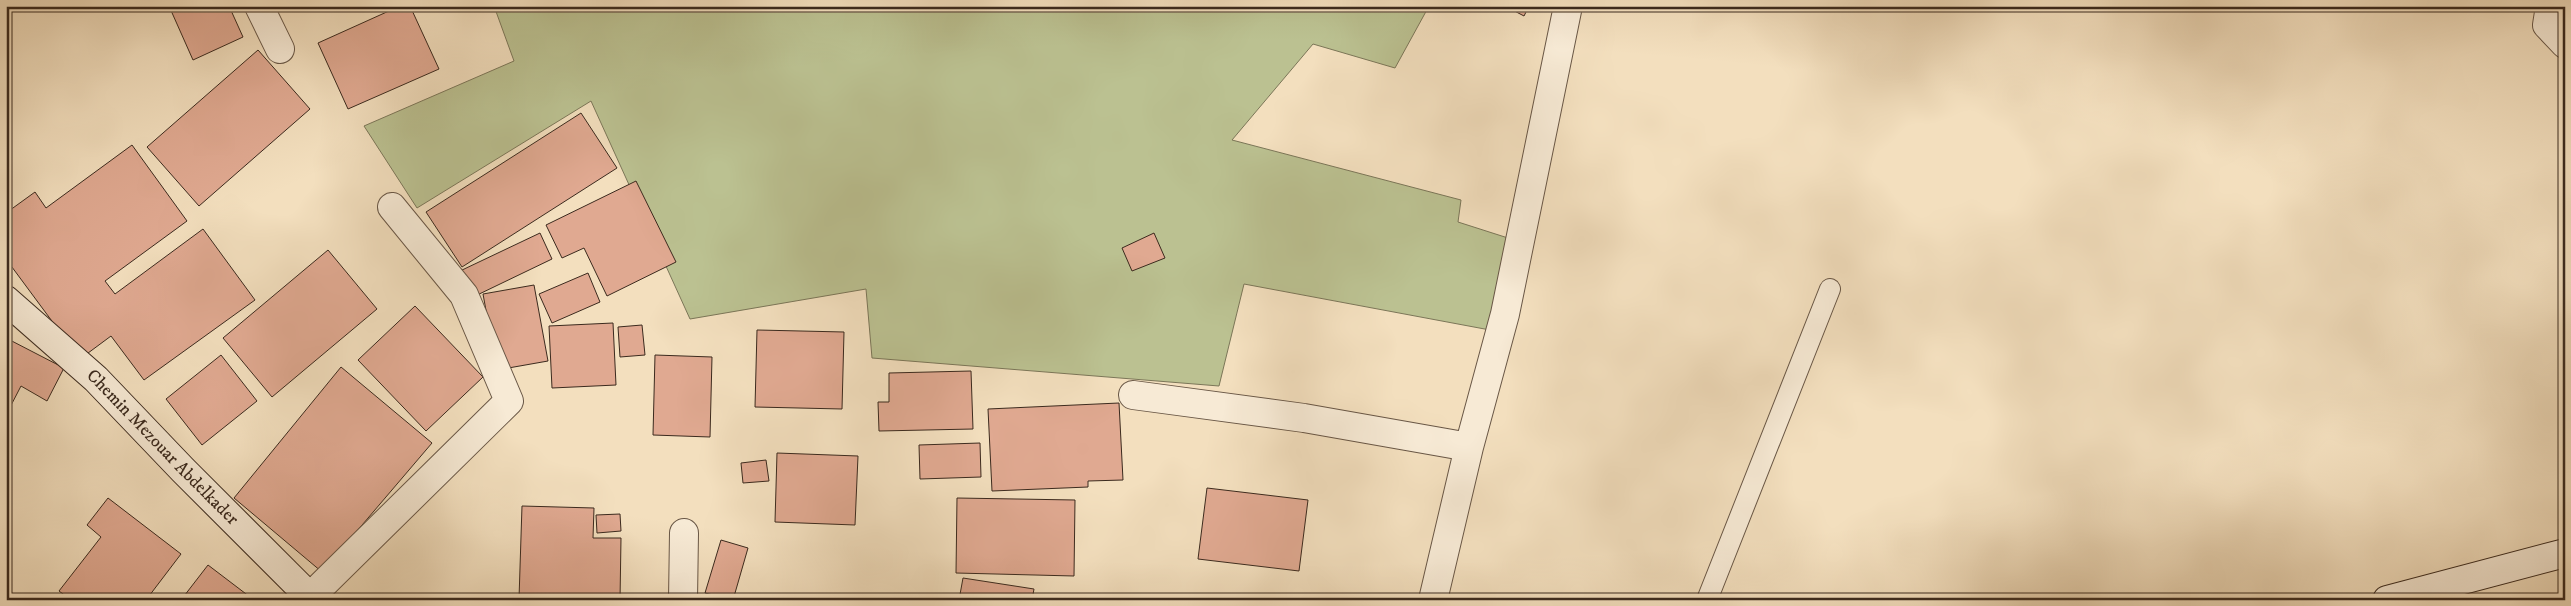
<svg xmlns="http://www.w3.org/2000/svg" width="2571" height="606" font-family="'IM FELL DW Pica',serif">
<rect width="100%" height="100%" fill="#f3dfbe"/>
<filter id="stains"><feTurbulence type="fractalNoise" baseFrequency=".004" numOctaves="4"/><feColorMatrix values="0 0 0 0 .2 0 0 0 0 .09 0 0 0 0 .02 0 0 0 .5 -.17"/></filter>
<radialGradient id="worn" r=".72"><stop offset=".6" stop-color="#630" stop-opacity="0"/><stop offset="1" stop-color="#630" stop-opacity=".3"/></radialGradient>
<path fill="#bbc191" stroke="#7b7658" d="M494 6H1429L1395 68 1313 44 1232 140 1461 200 1458 222 1508 238 1490 330 1244 284 1219 386 872 358 866 289 690 319 591 101 417 208 364 126 514 61Z"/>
<path fill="#e0a991" stroke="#3b2a1e" d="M169 6H229L243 37 193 60Z
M400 6H410L439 69 348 109 318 43Z
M1505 6H1529L1524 16Z
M258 50 310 109 199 206 147 147Z
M581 113 617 168 462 267 426 212Z
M132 145 187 221 105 281 115 294 203 229 255 300 144 380 111 336 80 359 6 259V213L35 192 46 208Z
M636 181 676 262 607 296 584 248 562 258 546 225Z
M540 233 552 259 473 297 460 271Z
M1154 233 1165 258 1132 271 1122 248Z
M328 250 377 309 272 397 223 338Z
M588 273 600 302 552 323 539 294Z
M534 285 548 361 497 370 483 294Z
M415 306 483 377 426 431 358 360Z
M613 323 616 385 552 388 549 326Z
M642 325 645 355 620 357 618 327Z
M757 330 844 332 842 409 755 407Z
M6 338 64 368 47 401 21 386 6 415Z
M221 355 257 401 202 445 166 399Z
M655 355 712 357 710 437 653 435Z
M341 367 432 443 322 572 234 498Z
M971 371 973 429 879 431 878 402H889V373Z
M1119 403 1123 480 1088 481V487L992 491 988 409Z
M980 443 981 477 920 479 919 445Z
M777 453 858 456 855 525 775 522Z
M766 460 769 481 743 483 741 463Z
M1207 488 1308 500 1299 571 1198 559Z
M108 498 181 554 146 600H71L59 591 101 537 87 525Z
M957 498 1075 500 1074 576 956 573Z
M522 506 594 508 593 538H621L620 600 519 599Z
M620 514 621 531 597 533 596 515Z
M721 540 748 548 733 600 705 593Z
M208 565 254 600H181Z
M963 578 1034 589 1032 600H959Z"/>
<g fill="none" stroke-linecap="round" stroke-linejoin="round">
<defs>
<path id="lane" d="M1707 600 1830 289"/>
<path id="street" d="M259 6 280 49
M2550 6 2547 25 2565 44
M1133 395 1304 418 1469 447
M310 597 509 401 464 295 392 207
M683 600 684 533
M1433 600 1469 447 1505 314 1568 6"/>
<g id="secondary">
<path id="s1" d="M6 300 96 379 183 470 313 600"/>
<path d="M2387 600 2565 553"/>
</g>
</defs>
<use href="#lane" stroke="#695746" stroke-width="22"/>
<use href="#street" stroke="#695746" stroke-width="30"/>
<use href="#secondary" stroke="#3b2a1e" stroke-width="30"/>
<use href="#lane" stroke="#f7ead5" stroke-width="20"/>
<use href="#street" stroke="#f7ead5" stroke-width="28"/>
<use href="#secondary" stroke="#f7ead5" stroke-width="28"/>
</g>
<g text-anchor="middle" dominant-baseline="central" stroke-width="4.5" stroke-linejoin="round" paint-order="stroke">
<g font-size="18" fill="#3b2a1e" stroke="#f7ead5">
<text stroke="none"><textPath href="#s1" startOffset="215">Chemin Mezouar Abdelkader</textPath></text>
</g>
</g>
<rect width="2571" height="606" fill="none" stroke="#f3dfbe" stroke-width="25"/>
<rect x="8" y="8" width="2556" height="591" fill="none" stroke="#3b2a1e" stroke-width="2.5"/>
<rect x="12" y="12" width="2546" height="581" fill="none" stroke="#3b2a1e"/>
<rect width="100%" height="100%" filter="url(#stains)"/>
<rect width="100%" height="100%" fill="url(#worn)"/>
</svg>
